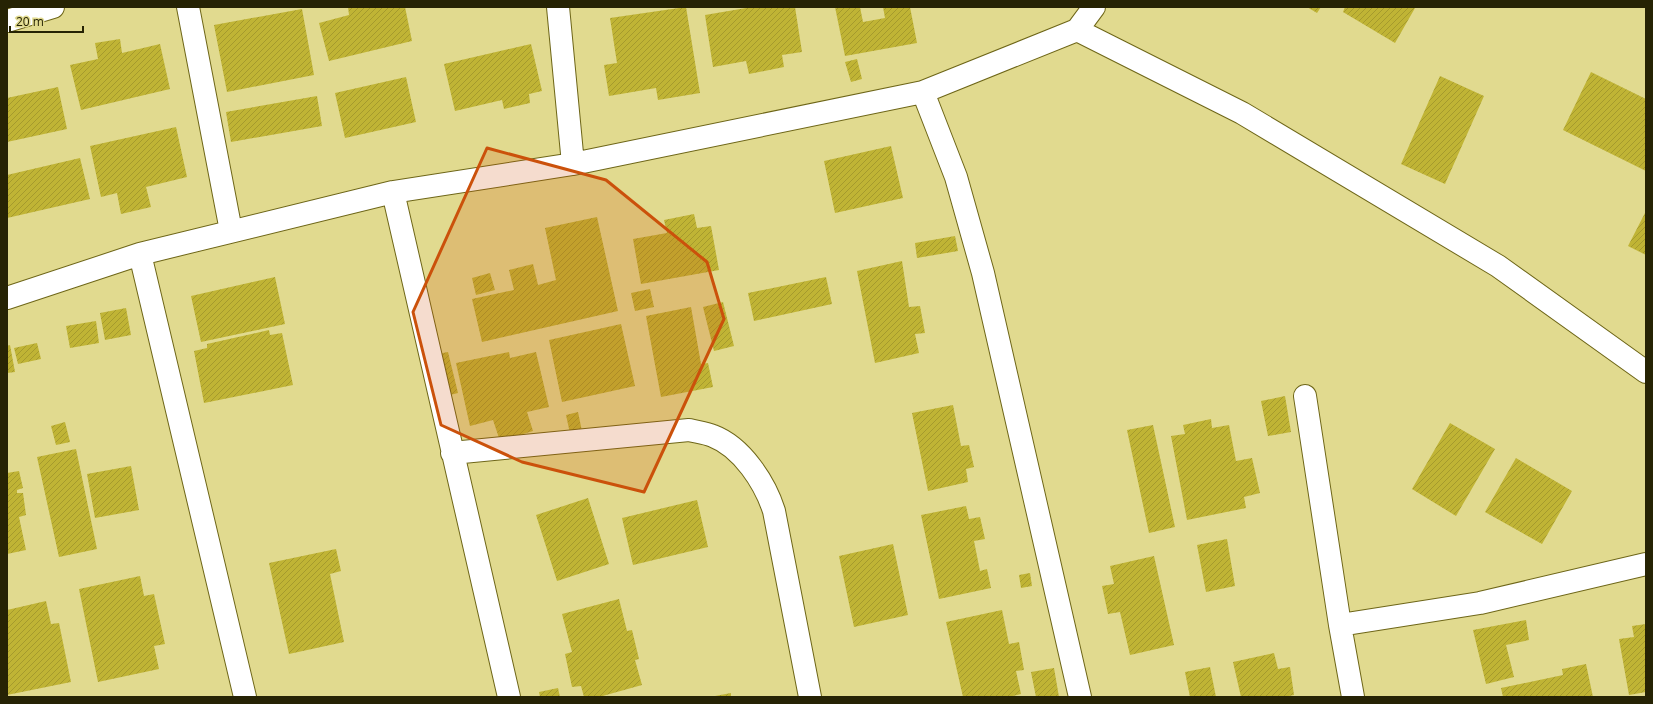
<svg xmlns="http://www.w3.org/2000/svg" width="1653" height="704" font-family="'Open Sans',sans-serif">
<defs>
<pattern id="building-hatch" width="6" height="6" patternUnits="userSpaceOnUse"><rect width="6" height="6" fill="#c0b435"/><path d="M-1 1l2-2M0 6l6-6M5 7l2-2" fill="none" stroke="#a59a2d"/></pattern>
</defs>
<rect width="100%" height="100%" fill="#e1da8f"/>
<path fill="url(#building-hatch)" d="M348 7H405L412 41 329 61 319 23 349 15Z
M686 7 700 93 658 100 656 88 609 96 604 65 617 63 610 18Z
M752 7H795L802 52 782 55 784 67 749 74 746 61 713 67 705 15Z
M835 7H860L863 22 885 18 883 7H910L917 43 845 56Z
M1307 7H1321L1317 13Z
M1345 7H1413L1415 8 1395 43 1343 12Z
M302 9 314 75 227 92 214 25Z
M120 39 122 53 160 44 170 89 81 110 70 65 98 59 95 43Z
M531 44 542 91 529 94 530 103 504 109 502 100 455 111 444 64Z
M857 59 862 79 851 82 845 62Z
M1591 72 1646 99V171L1563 130Z
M1440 76 1484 96 1445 184 1401 164Z
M406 77 416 122 345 138 335 93Z
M58 87 67 129 7 142V98Z
M317 96 322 126 231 142 226 112Z
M176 127 187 177 146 187 151 207 121 214 117 193 101 197 90 146Z
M891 146 903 198 835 213 824 161Z
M80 158 90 199 7 218V175Z
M1646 211V255L1628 246Z
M694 214 697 228 711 226 719 270 641 284 633 239 667 233 664 220Z
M597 217 618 311 482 342 472 299 514 290 509 270 533 264 538 285 556 280 545 228Z
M955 236 958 251 917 258 915 243Z
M902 261 909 307 920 306 925 333 915 334 919 353 875 363 857 271Z
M490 273 495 290 476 295 472 278Z
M275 277 285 324 201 342 191 296Z
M826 277 832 304 754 321 748 293Z
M650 289 654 307 635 311 631 293Z
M723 302 734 346 714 351 703 307Z
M691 307 701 364 708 363 713 387 661 397 646 316Z
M126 308 131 335 105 340 100 313Z
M96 321 99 343 70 348 66 326Z
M621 324 635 386 562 402 549 340Z
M269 330 270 335 282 333 293 385 204 403 194 351 207 348V344Z
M37 343 41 359 18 364 14 348Z
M10 345 15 372 7 373V346Z
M448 352 458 393 442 397 432 355Z
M509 352 510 358 536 352 549 407 527 412 533 431 500 441 493 420 470 426 456 363Z
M1285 396 1291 432 1268 436 1261 401Z
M953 405 961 446 969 445 974 467 966 469 968 482 928 491 912 413Z
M578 412 583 436 571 438 566 415Z
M1211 419 1212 428 1229 425 1236 461 1252 458 1260 493 1244 497 1246 508 1187 520 1171 436 1185 434 1183 425Z
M65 422 70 442 56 445 51 426Z
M1450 423 1495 449 1456 516 1412 489Z
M1153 425 1175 527 1149 533 1127 430Z
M76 449 97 549 59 557 37 457Z
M1516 458 1572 491 1542 544 1485 512Z
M131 466 139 510 95 518 87 474Z
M19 471 23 488 17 490V493H23L26 515 19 517 26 550 7 554V473Z
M588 498 609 564 557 581 536 515Z
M697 500 708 547 633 565 622 518Z
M966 506 969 519 980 517 985 539 974 541 980 571 987 569 991 588 939 599 921 515Z
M1227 539 1235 586 1206 592 1197 545Z
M893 544 908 615 854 627 839 556Z
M336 549 341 571 330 574 344 642 289 654 269 563Z
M1154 556 1174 645 1130 655 1120 612 1108 614 1102 586 1114 584 1110 566Z
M1030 573 1032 586 1021 588 1019 575Z
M140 576 144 596 154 594 165 644 154 646 159 669 98 682 79 589Z
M619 599 627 631 632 630 639 659 635 660 642 685 599 697H584L581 686 572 687 565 654 572 652 562 614Z
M46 601 51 624 59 623 71 682 7 695V610Z
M1002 610 1009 644 1019 642 1024 670 1016 671 1021 694 1009 697H963L946 622Z
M1526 620 1529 640 1506 645 1514 677 1486 684 1473 630Z
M1646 624V692L1629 695 1619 639 1634 637 1632 626Z
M1274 653 1278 669 1290 667 1294 695 1284 697H1241L1233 662Z
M1586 664 1593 697H1503L1501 688 1563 675 1562 669Z
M1210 667 1216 697H1190L1185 672Z
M1054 668 1059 697H1036L1031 672Z
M558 688 560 697H540L539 692Z
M731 693V697H715V696Z"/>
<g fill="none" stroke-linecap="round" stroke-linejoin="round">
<defs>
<path id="minor" d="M188 7 231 231
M558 7 573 164
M7 21 53 7
M1077 30 1242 113 1498 266 1646 372
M923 92 956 177 983 273 1080 697
M393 192 509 697
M140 254 245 697
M7 298 140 254 393 192 573 164 923 92 1077 30 1094 7
M1305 396 1340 625 1353 697
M452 453 689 430C697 432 706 433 713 436 742 447 765 483 774 511L810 697
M1340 625 1480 603 1646 564"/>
</defs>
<use href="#minor" stroke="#6e6618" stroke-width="24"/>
<use href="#minor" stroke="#fff" stroke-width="22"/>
</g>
<path fill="#cb510b" fill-opacity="0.2" stroke="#cb510b" stroke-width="3" stroke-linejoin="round" d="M487 148 606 180 707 262 724 319 644 492 522 462 441 425 413 312Z"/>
<rect width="1653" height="704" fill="none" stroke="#262304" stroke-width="16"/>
<path d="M10 26v6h73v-6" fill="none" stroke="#262304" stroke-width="2"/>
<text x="16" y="26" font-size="12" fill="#262304" stroke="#e1da8f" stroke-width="3" paint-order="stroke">20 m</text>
</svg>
